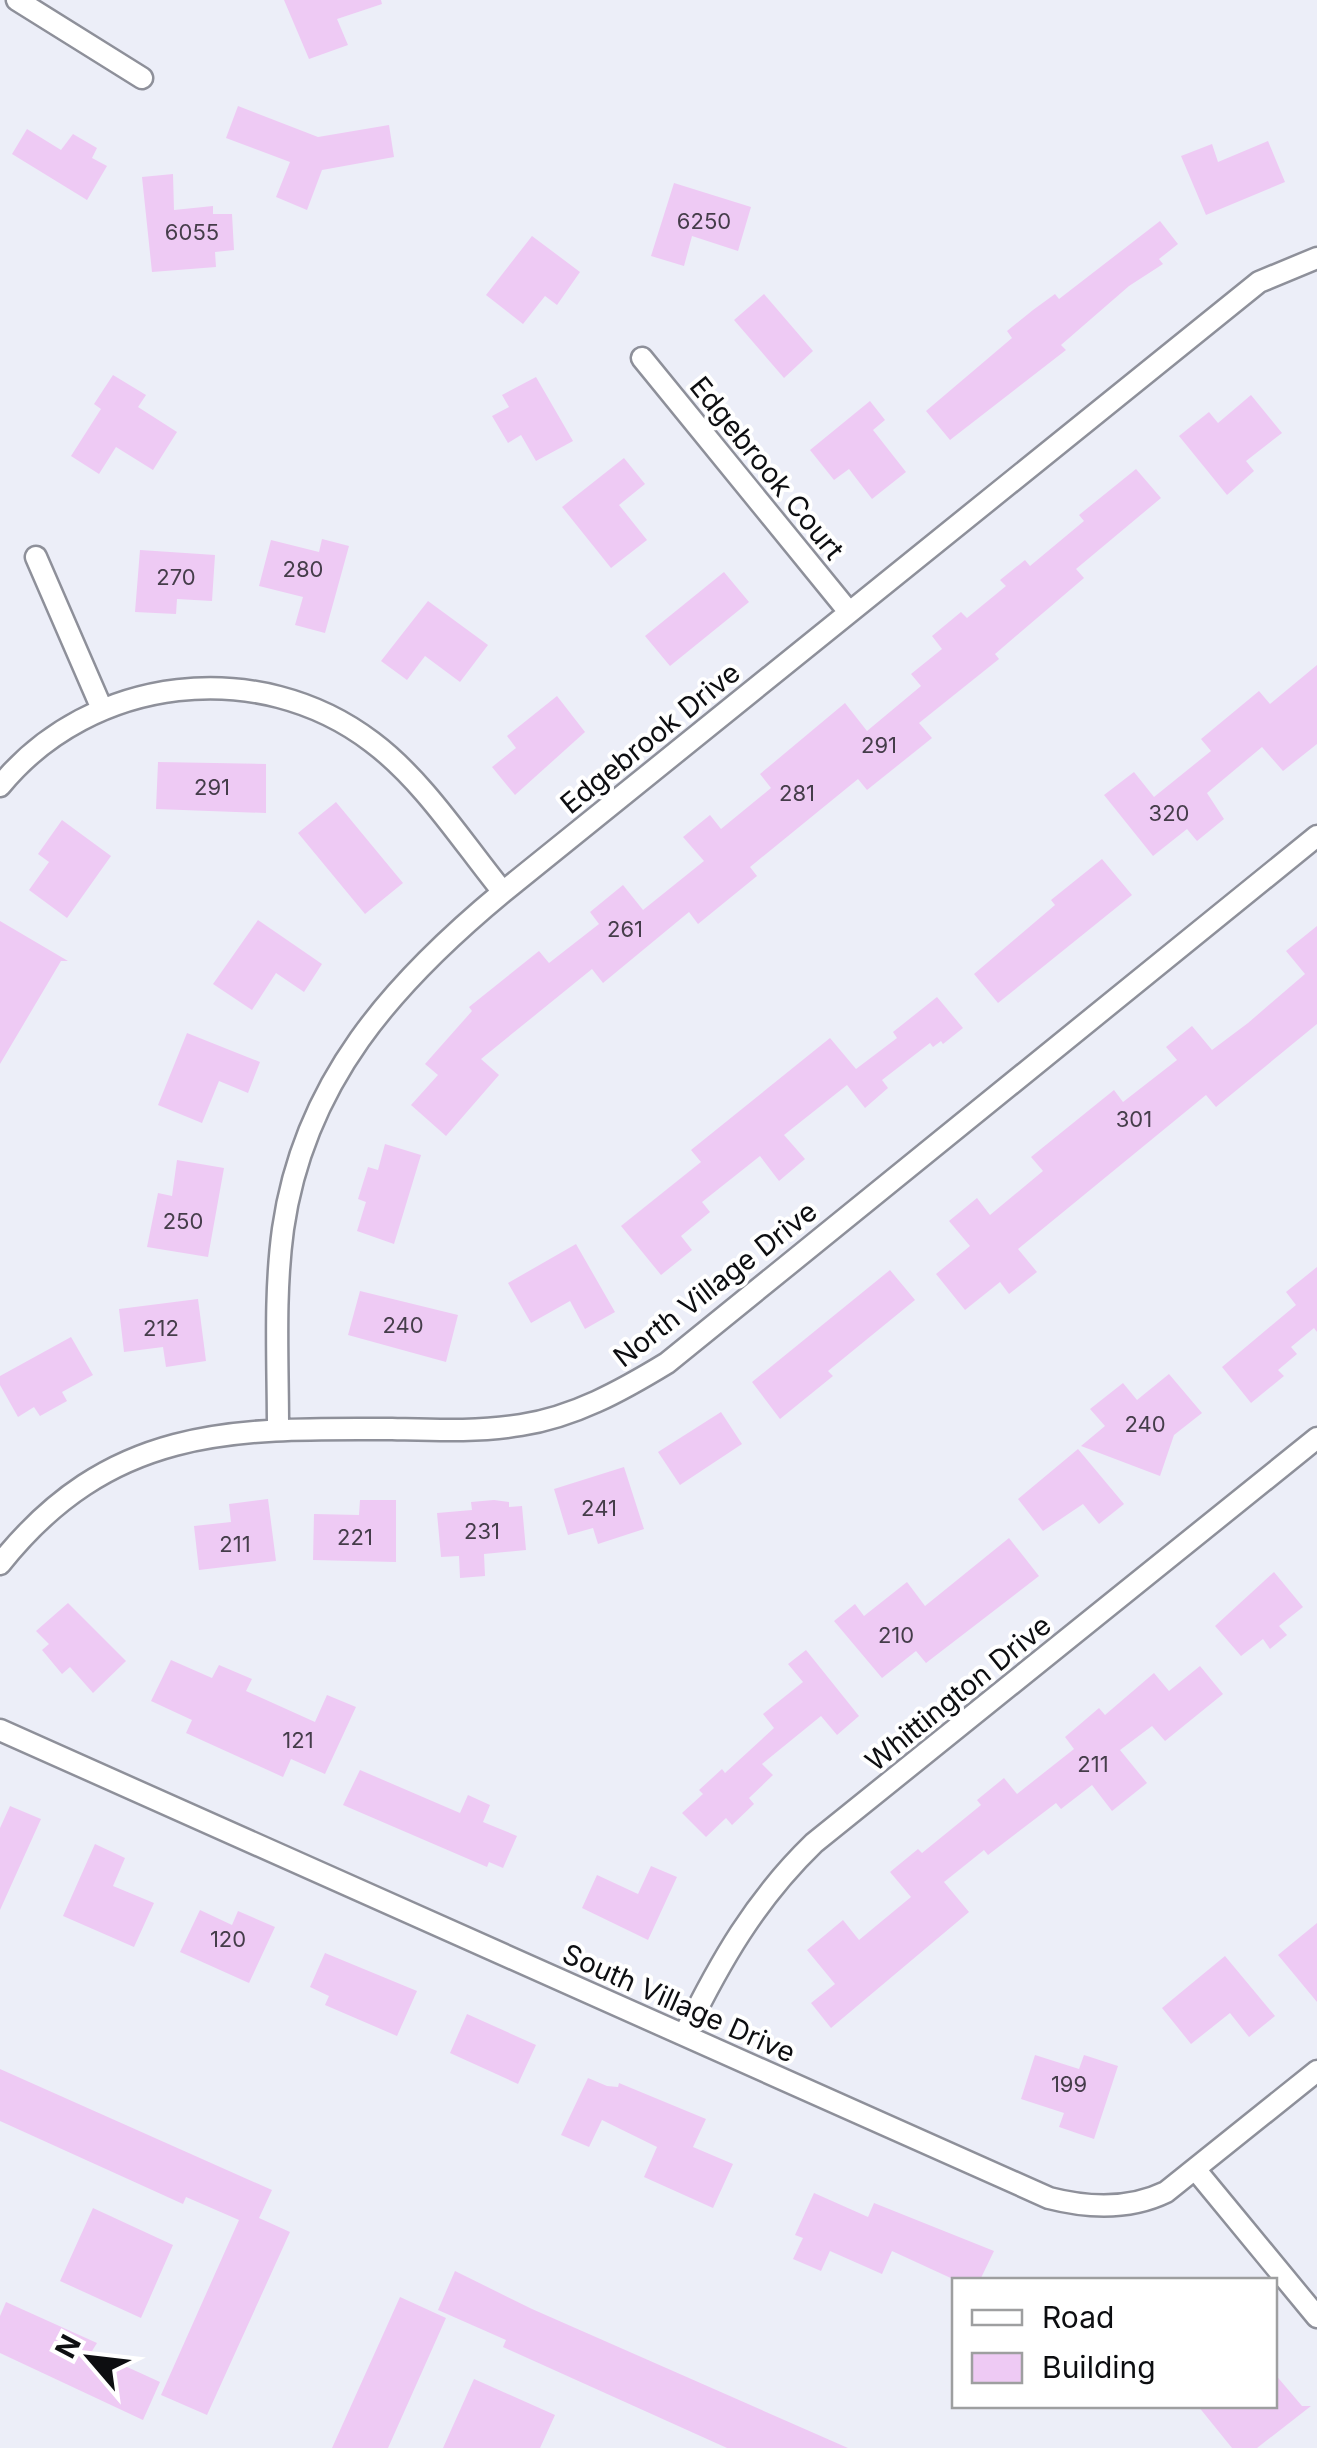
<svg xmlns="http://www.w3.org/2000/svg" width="1317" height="2448" font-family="Inter,sans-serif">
<rect width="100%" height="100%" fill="#eceef8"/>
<path fill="#eecaf4" d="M284 0H381L382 4 337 19 348 45 309 59Z
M238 106 318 137 389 125 394 157 322 170 307 210 276 197 290 162 226 138Z
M27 129 61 150 73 134 97 148 92 158 107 166 87 200 12 154Z
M1268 141 1285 182 1206 215 1181 156 1212 144 1218 162Z
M173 174 174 210 213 206V214H232L234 250 215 252 216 267 152 272 142 177Z
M674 183 751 207 738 251 692 236 684 266 651 256Z
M1160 221 1178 244 1159 259 1163 264 1129 286 1061 345 1066 350 950 440 926 411 1012 338 1007 331 1033 310 1055 294 1059 299Z
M532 236 580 272 557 305 545 296 523 324 486 295Z
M764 294 813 351 784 378 734 320Z
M113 375 146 395 138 407 177 432 153 470 116 447 99 474 71 456 101 409 94 404Z
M536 377 573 441 536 461 521 435 508 443 492 416 509 407 502 395Z
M1251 395 1282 433 1246 461 1254 471 1227 495 1179 436 1209 412 1218 423Z
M870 401 885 420 873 430 906 472 872 499 849 469 834 480 810 450Z
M624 458 645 484 619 505 647 540 611 568 562 507Z
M1136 469 1161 498 1076 569 1084 578 995 654 999 659 919 723 932 738 867 790 858 779 750 867 757 876 698 924 689 912 603 983 592 969 481 1059 499 1075 446 1136 411 1105 438 1075 425 1064 472 1011 469 1007 539 951 549 963 599 924 590 912 623 885 643 910 704 861 683 837 710 815 721 829 771 788 760 774 845 703 867 731 921 686 911 674 942 649 932 636 961 612 967 618 1006 586 1000 580 1025 560 1030 566 1084 521 1079 515Z
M322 539 349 546 325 633 295 625 303 597 259 586 271 540 319 552Z
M140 550 215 555 212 601 177 599 176 614 135 612Z
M724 572 749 602 670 666 645 636Z
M428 601 488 645 460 682 425 656 407 680 381 661Z
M1317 665V744L1283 771 1262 747 1207 793 1224 819 1197 841 1187 829 1153 856 1104 795 1134 772 1154 797 1211 751 1201 739 1259 691 1270 704Z
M557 696 585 732 515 795 492 767 516 748 507 736Z
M158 762 266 764V813L156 809Z
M336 802 403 883 365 914 298 833Z
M62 820 111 856 67 918 29 890 49 862 38 854Z
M1102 859 1132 895 998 1003 974 974 1055 905 1051 900Z
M258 920 322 964 304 992 276 973 252 1010 213 984Z
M0 921 68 961H61L0 1064Z
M1317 926V1024L1216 1107 1206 1095 1018 1249 1037 1272 1009 1294 1000 1282 965 1310 936 1274 970 1246 949 1221 977 1198 990 1215 1043 1171 1031 1157 1114 1090 1123 1102 1177 1060 1166 1047 1192 1026 1212 1050 1248 1023 1305 974 1286 951Z
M937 997 963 1028 943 1044 941 1041 933 1047 930 1043 882 1080 888 1088 865 1108 847 1085 784 1135 805 1159 779 1181 760 1156 702 1202 710 1212 681 1236 692 1250 661 1275 621 1226 701 1162 691 1150 830 1038 856 1069 897 1038 893 1032Z
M187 1033 260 1062 248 1093 219 1081 202 1123 158 1105Z
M385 1144 421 1155 394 1244 357 1231 366 1202 358 1199 368 1167 378 1170Z
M177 1160 224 1168 208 1257 147 1247 158 1193 172 1196Z
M576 1244 615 1312 585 1329 570 1301 531 1323 508 1283Z
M1317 1267V1332L1314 1328 1291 1347 1297 1354 1278 1370 1284 1376 1251 1403 1222 1367 1296 1305 1286 1292Z
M890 1270 915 1300 828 1371 833 1376 780 1419 752 1382Z
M360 1291 458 1315 446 1362 348 1335Z
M198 1299 206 1361 166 1367 163 1347 124 1352 119 1309Z
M71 1337 93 1375 62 1392 67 1401 40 1416 34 1407 18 1417 0 1385V1376Z
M1169 1374 1202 1413 1174 1435 1160 1476 1081 1446 1105 1426 1090 1409 1123 1383 1137 1400Z
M721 1412 742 1444 680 1485 658 1452Z
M1078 1449 1124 1504 1099 1524 1083 1504 1043 1531 1018 1499Z
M624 1467 644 1529 598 1544 593 1528 568 1535 554 1489Z
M268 1499 276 1561 199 1570 194 1526 231 1522 229 1504Z
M360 1500H396V1562L313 1560 314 1514 359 1515Z
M494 1500 509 1502V1507L522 1506 526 1550 484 1554 485 1576 460 1578 459 1556 441 1557 437 1513 472 1510 471 1502Z
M1009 1538 1039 1576 926 1663 916 1651 882 1678 834 1621 855 1604 864 1616 907 1582 925 1606Z
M1274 1572 1303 1607 1279 1626 1287 1635 1270 1649 1263 1639 1241 1656 1215 1626Z
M68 1603 126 1661 93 1693 70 1667 62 1674 42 1650 49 1644 36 1631Z
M806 1650 859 1716 837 1735 821 1716 762 1764 773 1775 749 1798 754 1804 732 1825 726 1818 706 1837 682 1813 703 1794 699 1790 722 1769 725 1773 774 1728 763 1714 803 1682 788 1664Z
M171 1660 212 1678 219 1665 252 1679 246 1691 315 1722 327 1695 356 1707 325 1774 291 1759 283 1777 186 1733 192 1720 151 1701Z
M1200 1666 1223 1694 1165 1741 1152 1726 1120 1750 1147 1783 1112 1811 1092 1785 1061 1809 1056 1803 988 1855 984 1850 944 1882 969 1912 831 2028 811 2003 835 1984 807 1950 843 1920 859 1940 911 1897 890 1872 918 1849 922 1853 981 1805 977 1800 1004 1778 1017 1794 1074 1749 1065 1737 1099 1708 1105 1715 1154 1673 1169 1691Z
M360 1770 460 1813 468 1795 490 1805 483 1822 517 1836 503 1868 489 1862 487 1867 343 1805Z
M10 1806 41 1819 0 1910V1828Z
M95 1844 125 1858 113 1886 154 1903 134 1947 63 1916Z
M651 1866 677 1877 648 1940 582 1908 597 1875 638 1894Z
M200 1910 232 1925 238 1911 275 1927 249 1983 180 1952Z
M1317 1923V2002L1278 1955Z
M325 1953 417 1991 397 2036 325 2005 329 1996 310 1987Z
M1225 1956 1275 2016 1249 2037 1230 2013 1191 2044 1162 2008Z
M467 2014 536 2045 518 2084 450 2053Z
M1035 2055 1079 2069 1084 2055 1118 2066 1094 2139 1059 2127 1064 2113 1021 2099Z
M0 2069 272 2190 259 2218 290 2232 207 2415 161 2395 239 2220 186 2197 183 2204 0 2121Z
M588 2078 607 2086 618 2087 619 2083 706 2119 693 2147 733 2164 713 2208 644 2177 657 2147 602 2120 589 2147 561 2135Z
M814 2193 868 2217 874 2203 994 2251 980 2280H955L892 2251 882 2274 830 2251 821 2271 793 2259 803 2238 795 2235Z
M93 2208 173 2245 141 2318 60 2281Z
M455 2271 532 2309 848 2448H727L503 2347 506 2340 438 2310Z
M400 2297 446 2318 388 2448H332Z
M6 2302 97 2343 92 2351 160 2382 143 2420 0 2353V2316Z
M1274 2373 1302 2406H1311L1257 2448H1232L1198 2406H1274Z
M474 2379 555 2415 540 2448H443Z"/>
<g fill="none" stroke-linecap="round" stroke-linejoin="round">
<defs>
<path id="minor" d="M17 0 142 78
M642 358 849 612
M36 557 102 709
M0 786C91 675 259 656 372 742 424 781 463 843 503 892
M278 1428C278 1362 274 1295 283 1229 304 1082 393 983 503 892L1259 282 1317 258
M0 1564C110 1426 231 1428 392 1429 435 1430 478 1432 521 1425 574 1417 621 1391 667 1363L1317 836
M0 1730 1049 2198C1088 2208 1129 2210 1166 2192L1317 2071
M684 2035C720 1962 755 1900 814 1843L1317 1438
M1195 2169 1317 2317"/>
</defs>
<use href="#minor" stroke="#8e909a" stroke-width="25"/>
<use href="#minor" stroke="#fff" stroke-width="20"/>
</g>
<g text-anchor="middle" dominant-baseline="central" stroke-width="8" stroke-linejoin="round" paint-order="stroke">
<g font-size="22" fill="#453d4a">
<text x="704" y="221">6250</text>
<text x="192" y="232">6055</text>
<text x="303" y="569">280</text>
<text x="176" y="577">270</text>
<text x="879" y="745">291</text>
<text x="212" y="787">291</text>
<text x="797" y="793">281</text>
<text x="1169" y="813">320</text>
<text x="625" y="929">261</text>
<text x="1134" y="1119">301</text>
<text x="183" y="1221">250</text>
<text x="403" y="1325">240</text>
<text x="161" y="1328">212</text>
<text x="1145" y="1424">240</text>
<text x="599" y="1508">241</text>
<text x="482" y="1531">231</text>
<text x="355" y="1537">221</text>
<text x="235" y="1544">211</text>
<text x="896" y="1635">210</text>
<text x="298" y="1740">121</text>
<text x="1093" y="1764">211</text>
<text x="228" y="1939">120</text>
<text x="1069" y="2084">199</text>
</g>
<g font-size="28" fill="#0d0e11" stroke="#fff">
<text transform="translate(767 468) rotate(51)">Edgebrook Court</text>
<text transform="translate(650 738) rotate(-39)">Edgebrook Drive</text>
<text transform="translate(715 1284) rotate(-38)">North Village Drive</text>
<text transform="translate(958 1693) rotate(-39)">Whittington Drive</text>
<text transform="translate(679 2003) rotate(24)">South Village Drive</text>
</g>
</g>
<rect x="952" y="2278" width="325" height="130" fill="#ffffff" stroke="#9e9fa0" stroke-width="2.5"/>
<rect x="972" y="2310" width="50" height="15" fill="#ffffff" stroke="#9e9fa0" stroke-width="2.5"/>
<text x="1042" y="2328" font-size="30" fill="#0d0e11">Road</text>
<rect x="972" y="2353" width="50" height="30" fill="#eecaf4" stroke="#9e9fa0" stroke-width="2.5"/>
<text x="1042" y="2378" font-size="30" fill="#0d0e11">Building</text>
<g transform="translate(90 2358) rotate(298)" stroke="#ffffff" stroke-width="8" paint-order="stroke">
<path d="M0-8L18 38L0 25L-18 38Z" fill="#0d0e11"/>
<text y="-15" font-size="28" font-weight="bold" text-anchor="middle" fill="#0d0e11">N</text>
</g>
</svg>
